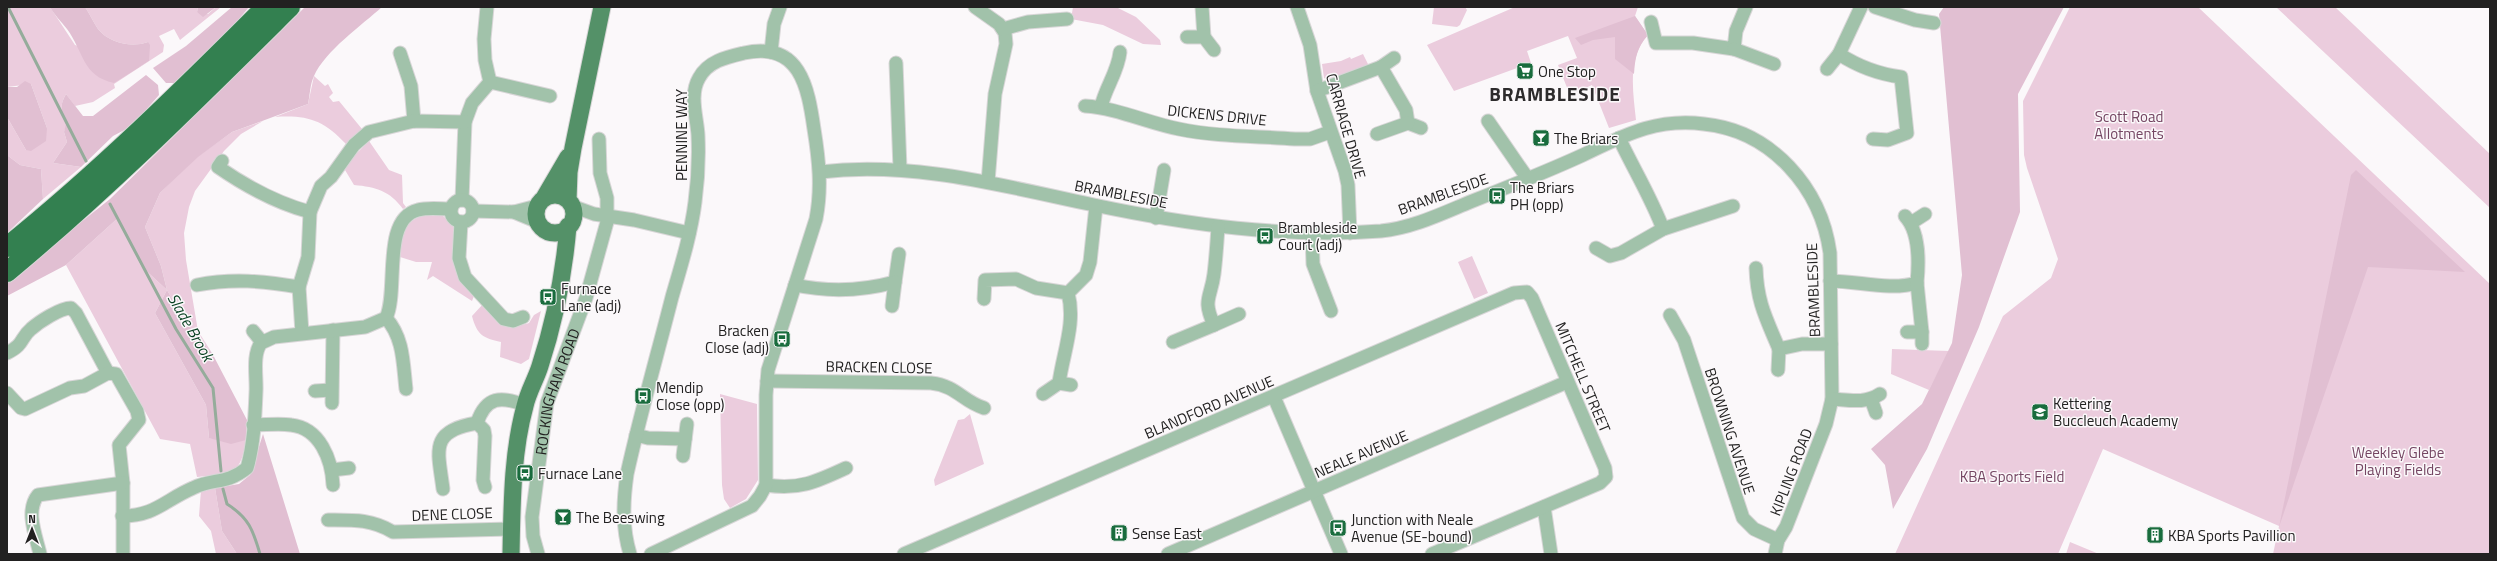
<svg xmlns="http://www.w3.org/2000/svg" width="2497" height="561" font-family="'Titillium Web',sans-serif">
<rect width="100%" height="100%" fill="#fbf8fa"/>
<path fill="#ebccdd" d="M7 7H50L75 45 139 67 149 61 148 42C132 48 109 43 98 29 93 22 90 14 85 7H198L197 12 208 14 216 7H221L180 40 174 29 159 36 164 45 163 52 114 84 115 88 93 102 75 106 66 94C59 106 61 112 67 124L64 132 67 142 53 163 81 167 43 199 41 169 20 165 7 155V117L26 150 47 128 31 84 7 87Z
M1073 7H1116L1136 17 1160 40 1161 45 1143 44 1103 25 1071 19Z
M1434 7H1465L1467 10 1460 25 1457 27 1432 24Z
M1515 7H1638L1635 16 1648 35C1627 58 1633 91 1636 120L1609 128 1592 85 1570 95 1558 65 1577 58 1568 36 1527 51 1531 63 1454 91 1427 45Z
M2070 7H2198L2490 284V554H2273L2279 526 2103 449 2058 554H1895L2003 316 2051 278 2058 259 2027 168 2024 155 2023 101Z
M2276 7H2335L2490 154V208Z
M1363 54 1369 66 1329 80 1324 78 1322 64 1341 61 1350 57 1351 59Z
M314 76 325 86 328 84 333 93 329 97 333 102 339 101 362 129 346 144C323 120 308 115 275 117L308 104Z
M263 121 241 134 224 151 195 191 189 207 184 233 186 260 198 331 212 353 186 323 167 290 155 313 206 405 209 438 246 440C240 478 231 473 197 477L190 444 160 439 66 265 118 218 141 266 167 290 161 266 145 227 160 193 197 157 232 132Z
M369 141 389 170 402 175 403 203 406 207 403 209C390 191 376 187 354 185L345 170 352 158Z
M425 214 442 215 456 228 474 296 472 301 433 276 427 280 432 262H416L400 257C402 232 400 225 425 214Z
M1472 256 1488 293 1474 299 1458 262Z
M483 304C500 321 504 331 529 323L534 315 541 311 529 359 521 364 500 357 501 342C483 338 477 335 472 316Z
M1892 349 1949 351 1929 390 1891 374Z
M720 394 757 404 758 480 746 499 730 508 724 499 722 485Z
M970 414 984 464 935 486 934 480 958 420 964 419Z
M215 488 222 531 237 554H216L211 531 199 516 201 490Z
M2070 542 2099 554H2066Z"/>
<path fill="#e1bfd2" d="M50 7H85C90 14 93 22 98 29 109 43 132 48 148 42L150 45 149 61 114 83C82 76 84 52 67 29 61 21 55 16 50 7Z
M198 7H216L203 17 197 12Z
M232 7H249L224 37 175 83H166L153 68 186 46Z
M305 7H382C362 25 325 51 314 76 310 84 310 95 308 104L232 132 198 157 160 193 145 227 161 266 167 290 186 323 212 353 247 420 246 440 231 444 209 438 206 405 155 313 167 290 141 266 118 218 66 265 7 296V281L110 199Z
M1944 7H2064L2018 94 2020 212 1979 327 1927 449 1893 509 1885 465 1871 449 1922 404 1952 343 1962 275 1939 14Z
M1635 16 1648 35C1637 47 1635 58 1634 74L1615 59V37L1593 40 1581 45 1575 38Z
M146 75 158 85 159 95 132 126 113 136 81 167 53 163 67 142 64 132 66 124C61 112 59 106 66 94L83 116H93Z
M25 81 31 84 47 128 46 141 31 151 26 150 7 117V87H17Z
M7 155 20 165 41 169 43 199 7 233Z
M2356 170 2465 272 2368 267 2279 527 2351 175Z
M263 434 300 554H237L222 531 215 488 239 484 250 475Z"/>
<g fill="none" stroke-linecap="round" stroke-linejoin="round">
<path stroke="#95ac9b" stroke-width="3" d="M8 7 86 161
M110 204 176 329 213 388 221 471
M223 489 227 504C249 518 253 530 260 554"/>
<defs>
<g id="minor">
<path d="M975 7 999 24 1005 33 1006 44 995 94 988 182"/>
<path d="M1202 7 1204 37"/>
<path d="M1297 7 1310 45 1317 91 1345 171 1348 185 1350 233"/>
<path d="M1861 7 1839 54C1859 67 1878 74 1901 77L1907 133 1888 140 1873 139"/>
<path d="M1875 7 1915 20 1934 23"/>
<path d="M1651 22 1656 43H1693L1734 49 1736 31 1746 7"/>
<path d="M1003 29 1028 22 1067 19"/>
<path d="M1187 37H1204L1214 50"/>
<path d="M1734 49 1774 64"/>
<path d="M771 52 774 24 780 7"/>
<path d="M400 53 411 86 414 121"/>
<path d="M896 63 900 169"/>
<path d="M1381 67 1394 58"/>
<path d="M1827 69 1839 54"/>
<path d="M490 82 550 96"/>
<path d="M1317 91 1381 67 1406 110 1408 123 1421 128"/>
<path d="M1085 106C1117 108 1148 123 1179 129 1217 137 1257 136 1295 139H1310L1330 132"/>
<path d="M1101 107C1105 88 1118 72 1120 52"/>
<path d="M1488 121 1528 179"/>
<path d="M1377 134 1408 123"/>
<path d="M1619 138C1633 168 1651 197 1663 229"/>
<path d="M222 161 218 167C247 187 276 203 310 212"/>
<path d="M820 172C914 161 1003 186 1094 205 1189 225 1284 238 1381 231 1412 228 1441 214 1470 202 1508 187 1546 172 1583 155 1625 135 1656 118 1704 124 1772 131 1821 188 1830 253L1832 399 1826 424 1786 527 1778 540 1775 554"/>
<path d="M462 200 465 122 472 103 490 82 485 60 484 39 487 7"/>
<circle cx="462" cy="211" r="11"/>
<path d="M572 206 594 214 634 220 689 233"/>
<path d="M473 211 514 212 538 222"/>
<path d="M514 212 537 206"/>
<path d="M1156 218 1164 170"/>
<path d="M461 222 459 258 465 277 504 319 513 321 523 317"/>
<path d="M1911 223 1925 214"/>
<path d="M1218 227C1217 242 1216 258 1214 274 1211 298 1202 299 1214 325L1239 314"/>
<path d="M1312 233 1313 264 1331 311"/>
<path d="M1596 248 1610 256 1621 253 1663 229 1733 206"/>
<path d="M1756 268C1757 302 1766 318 1779 349L1802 344H1831"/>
<path d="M1830 281C1859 281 1889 291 1917 283 1919 262 1920 232 1905 216"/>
<path d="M197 285C232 278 264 281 299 287"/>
<path d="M795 285C828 292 862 291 895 282L899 254"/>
<path d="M1068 293 1086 275 1090 262 1096 206"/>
<path d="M984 299 985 280 1016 279 1036 288 1068 293C1076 323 1063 353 1059 383"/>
<path d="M892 306 895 282"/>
<path d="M1670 315 1684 340 1743 518 1754 529 1778 540"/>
<path d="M386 318C404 338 403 364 406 389"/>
<path d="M253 331 262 342"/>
<path d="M1907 332H1922L1917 283"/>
<path d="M302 333 299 287 308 257 310 212 321 186 331 177 354 145 369 132 414 121 465 122"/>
<path d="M1173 342 1214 325"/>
<path d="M1922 344V332"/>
<path d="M7 353C25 344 20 338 31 329 39 322 60 308 71 308L76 313 108 373"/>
<path d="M1778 370 1779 349"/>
<path d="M767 381 931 383C957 386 962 401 984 408"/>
<path d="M315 391 331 390"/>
<path d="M7 393 21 408 25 409 70 388 84 386 108 373 116 374 137 411 139 420 119 445 123 483V554"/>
<path d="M1043 394 1059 383 1071 385"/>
<path d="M1274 397 1341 554"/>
<path d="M1832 399C1849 400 1865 404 1880 394"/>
<path d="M1871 399 1876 413"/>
<path d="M332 403 333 330"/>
<path d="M253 425C266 425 279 423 291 425 320 428 332 460 333 485"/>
<path d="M636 435 648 438 685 439"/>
<path d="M683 456 687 424"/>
<path d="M332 470 349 468"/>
<path d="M766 485C799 490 816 482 846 468"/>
<path d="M485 487 483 480 485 436 484 430 477 423C486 396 501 396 525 405"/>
<path d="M443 489C438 450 429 431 477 423"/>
<path d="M1544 507 1551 554"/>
<path d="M122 516C155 516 165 500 193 488 213 478 226 485 247 468 254 444 255 417 256 392 257 378 252 355 261 343L274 337 365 327 386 318C399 291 381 219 418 210 428 207 441 209 451 209"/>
<path d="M328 520C353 520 371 519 393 532L511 529"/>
<path d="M40 554C36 536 25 511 38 495L123 483"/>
<path id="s1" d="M538 554 533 536 532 517 547 403 586 298 607 222V198L600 173 599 139"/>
<path d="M630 554C622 527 623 502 627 474 640 415 657 356 672 297 681 266 691 234 695 202 698 180 699 157 698 135 697 117 689 95 699 78 708 61 727 57 744 53 800 41 808 87 814 129 819 160 822 188 816 219L768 370 766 395V485L760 496 752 506 651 554"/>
<path d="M904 554 1514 293 1527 292 1532 298 1605 468 1606 477 1600 483 1432 554"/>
<path d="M1168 554 1567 382"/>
</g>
<path id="major" d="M536 214a19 19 0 1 1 38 0a19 19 0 1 1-38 0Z
M544 198 568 157
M568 200 569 172 573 148 602 7
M511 554C512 505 512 453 525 406 528 392 536 379 540 366 555 320 564 274 568 226"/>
<path id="highway" d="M7 247C99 173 183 90 266 7
M7 272C107 189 198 98 290 7"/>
</defs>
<use href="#minor" stroke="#d8d6d7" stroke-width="15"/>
<use href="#major" stroke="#d8d6d7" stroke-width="19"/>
<use href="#highway" stroke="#d8d6d7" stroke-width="22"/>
<use href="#minor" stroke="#a1c2aa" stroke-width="13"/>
<use href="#major" stroke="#549168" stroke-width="17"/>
<use href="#highway" stroke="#338050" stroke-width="20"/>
</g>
<defs>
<symbol id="supermarket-square" viewBox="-11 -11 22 22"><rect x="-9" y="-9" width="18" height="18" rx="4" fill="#196c3d" stroke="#fbf8fa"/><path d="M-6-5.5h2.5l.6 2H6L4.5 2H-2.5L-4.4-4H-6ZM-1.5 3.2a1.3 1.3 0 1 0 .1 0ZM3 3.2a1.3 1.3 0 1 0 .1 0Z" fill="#fff"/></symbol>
<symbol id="bar-square" viewBox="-11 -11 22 22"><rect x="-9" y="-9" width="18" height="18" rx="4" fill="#196c3d" stroke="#fbf8fa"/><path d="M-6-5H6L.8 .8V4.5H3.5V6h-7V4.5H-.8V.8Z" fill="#fff"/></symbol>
<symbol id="bus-square" viewBox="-11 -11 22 22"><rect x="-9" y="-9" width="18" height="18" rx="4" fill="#196c3d" stroke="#fbf8fa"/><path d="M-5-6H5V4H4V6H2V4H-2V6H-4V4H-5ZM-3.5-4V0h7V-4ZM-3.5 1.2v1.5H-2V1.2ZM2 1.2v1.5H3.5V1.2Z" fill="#fff"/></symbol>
<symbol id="school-square" viewBox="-11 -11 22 22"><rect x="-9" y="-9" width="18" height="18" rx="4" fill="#196c3d" stroke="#fbf8fa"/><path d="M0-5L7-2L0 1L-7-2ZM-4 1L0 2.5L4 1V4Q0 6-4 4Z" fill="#fff"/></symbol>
<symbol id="building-square" viewBox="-11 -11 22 22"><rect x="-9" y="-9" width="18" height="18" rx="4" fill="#196c3d" stroke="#fbf8fa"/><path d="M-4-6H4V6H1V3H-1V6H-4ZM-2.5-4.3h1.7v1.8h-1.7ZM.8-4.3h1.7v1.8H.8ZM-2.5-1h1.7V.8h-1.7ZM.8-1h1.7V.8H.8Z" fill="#fff"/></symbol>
</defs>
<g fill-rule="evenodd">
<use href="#supermarket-square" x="1515" y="61" width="20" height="20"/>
<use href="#bar-square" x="1531" y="128" width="20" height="20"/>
<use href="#bus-square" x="1487" y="186" width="20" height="20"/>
<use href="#bus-square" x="1255" y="226" width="20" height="20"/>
<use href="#bus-square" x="538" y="287" width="20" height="20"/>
<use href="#bus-square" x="772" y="329" width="20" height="20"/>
<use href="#bus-square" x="633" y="386" width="20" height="20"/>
<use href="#school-square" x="2030" y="402" width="20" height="20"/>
<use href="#bus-square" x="515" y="463" width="20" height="20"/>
<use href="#bar-square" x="553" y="507" width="20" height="20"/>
<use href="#bus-square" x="1328" y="518" width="20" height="20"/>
<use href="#building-square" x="1109" y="523" width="20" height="20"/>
<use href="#building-square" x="2145" y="525" width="20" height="20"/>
</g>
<g text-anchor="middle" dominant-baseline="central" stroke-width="3" stroke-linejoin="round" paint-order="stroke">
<g font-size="15" fill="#222121" stroke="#fbf8fa" text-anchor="start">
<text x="1538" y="71">One Stop</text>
<text x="1554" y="138">The Briars</text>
<text x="1510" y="187">The Briars<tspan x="1510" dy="17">PH (opp)</tspan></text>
<text x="1278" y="227">Brambleside<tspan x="1278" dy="17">Court (adj)</tspan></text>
<text x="561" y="288">Furnace<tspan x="561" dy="17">Lane (adj)</tspan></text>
<text x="769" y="330" text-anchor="end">Bracken<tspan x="769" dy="17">Close (adj)</tspan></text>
<text x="656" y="387">Mendip<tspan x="656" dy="17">Close (opp)</tspan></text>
<text x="2053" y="403">Kettering<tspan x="2053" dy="17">Buccleuch Academy</tspan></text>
<text x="538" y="473">Furnace Lane</text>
<text x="576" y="517">The Beeswing</text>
<text x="1351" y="519">Junction with Neale<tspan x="1351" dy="17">Avenue (SE-bound)</tspan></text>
<text x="1132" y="533">Sense East</text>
<text x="2168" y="535">KBA Sports Pavillion</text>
</g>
<g font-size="15" fill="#222121" stroke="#fbf8fa">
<text transform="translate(1217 115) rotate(6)">DICKENS DRIVE</text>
<text transform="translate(1346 126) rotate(74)">CARRIAGE DRIVE</text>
<text transform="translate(681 135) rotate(-90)">PENNINE WAY</text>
<text transform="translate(1121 194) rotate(11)">BRAMBLESIDE</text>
<text transform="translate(1443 194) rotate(-20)">BRAMBLESIDE</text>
<text transform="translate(1813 290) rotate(-92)">BRAMBLESIDE</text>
<text transform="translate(879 367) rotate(1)">BRACKEN CLOSE</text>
<text transform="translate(1583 377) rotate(67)">MITCHELL STREET</text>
<text stroke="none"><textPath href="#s1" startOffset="166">ROCKINGHAM ROAD</textPath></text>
<text transform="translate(1209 407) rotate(-23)">BLANDFORD AVENUE</text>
<text transform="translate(1730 431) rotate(72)">BROWNING AVENUE</text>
<text transform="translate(1361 454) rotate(-23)">NEALE AVENUE</text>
<text transform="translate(1791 472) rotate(-69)">KIPLING ROAD</text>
<text transform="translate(452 514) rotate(-2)">DENE CLOSE</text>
</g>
<g font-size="15" fill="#754663" stroke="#fbf8fa">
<text x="2129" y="116">Scott Road<tspan x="2129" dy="17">Allotments</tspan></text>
<text x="2398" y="452">Weekley Glebe<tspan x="2398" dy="17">Playing Fields</tspan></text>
<text x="2012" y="476">KBA Sports Field</text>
</g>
<g font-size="16" font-style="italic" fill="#083f21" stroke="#fbf8fa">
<text transform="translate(191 327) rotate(60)">Slade Brook</text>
</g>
<g font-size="19" font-weight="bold" letter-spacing="1" fill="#2d2b2c" stroke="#fbf8fa">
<text x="1555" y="93">BRAMBLESIDE</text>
</g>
</g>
<rect width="2497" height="561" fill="none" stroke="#222121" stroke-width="16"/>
<g transform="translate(32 529)" stroke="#fbf8fa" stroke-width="3" paint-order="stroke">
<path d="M0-3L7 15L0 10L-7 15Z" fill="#222121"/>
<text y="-6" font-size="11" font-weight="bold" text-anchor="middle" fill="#222121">N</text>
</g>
</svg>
